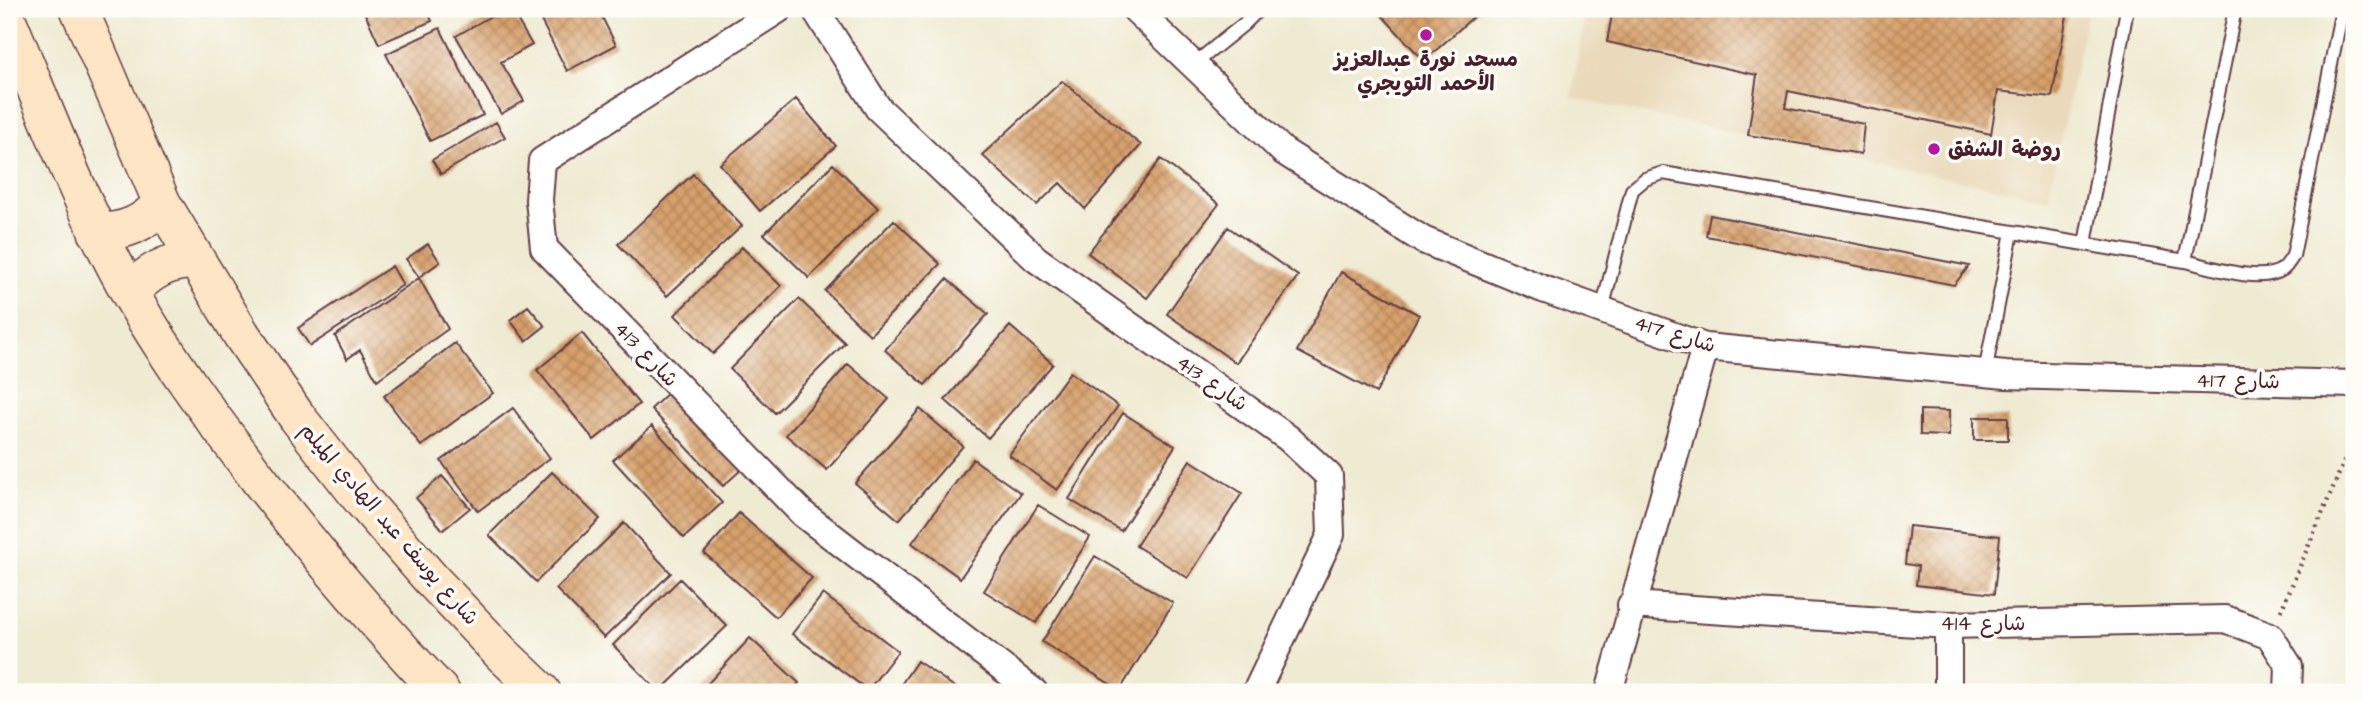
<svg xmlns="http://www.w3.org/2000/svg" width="2363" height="701" font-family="'Architects Daughter','Playpen Sans Arabic',sans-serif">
<defs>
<pattern id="building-cross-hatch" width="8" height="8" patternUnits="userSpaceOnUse" patternTransform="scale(1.75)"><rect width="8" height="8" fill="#d8a16c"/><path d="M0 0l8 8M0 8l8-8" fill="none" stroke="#b18359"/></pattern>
</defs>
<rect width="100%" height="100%" fill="#fdfcf7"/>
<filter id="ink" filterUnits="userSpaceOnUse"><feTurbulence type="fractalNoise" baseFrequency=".0143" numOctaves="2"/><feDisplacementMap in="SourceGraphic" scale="14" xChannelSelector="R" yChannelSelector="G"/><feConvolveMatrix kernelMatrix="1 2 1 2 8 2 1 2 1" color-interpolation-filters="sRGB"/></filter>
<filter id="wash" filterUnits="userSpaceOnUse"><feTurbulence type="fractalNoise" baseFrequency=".00686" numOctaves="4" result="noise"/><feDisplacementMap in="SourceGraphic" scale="28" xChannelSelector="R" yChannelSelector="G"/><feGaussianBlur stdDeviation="1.57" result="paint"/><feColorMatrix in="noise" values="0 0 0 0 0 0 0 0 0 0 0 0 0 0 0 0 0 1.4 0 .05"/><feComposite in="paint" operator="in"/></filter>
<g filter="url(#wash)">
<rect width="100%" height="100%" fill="#efead2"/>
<path fill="#ead9ba" d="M1586 9H2088L2048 199 1571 98Z"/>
<g id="blocks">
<path fill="url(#building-cross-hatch)" d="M363 9H427L432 21 379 44Z
M503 9H511L532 45 501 62 524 101 501 114 456 36Z
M535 9H598L616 45 567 71Z
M1376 9H1482L1424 61Z
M1613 9H2061L2068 10 2052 97 1998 91 1991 134 1788 91 1785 108 1864 124 1861 154 1748 135 1757 75 1607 42Z
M440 28 483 115 430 141 386 54Z
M1062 81 1141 145 1085 209 1060 183 1037 205 982 155Z
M796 99 836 146 760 211 720 164Z
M496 122 505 137 441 174 432 160Z
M1161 159 1219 204 1147 298 1088 253Z
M833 164 878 208 809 278 764 234Z
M693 174 742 226 667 296 618 244Z
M1710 215 1969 266 1954 285 1706 236Z
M894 220 940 264 870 335 825 291Z
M1228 227 1298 276 1236 363 1167 314Z
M428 244 440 262 419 277 406 259Z
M742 247 781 286 713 354 675 315Z
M392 266 403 285 310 346 298 328Z
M1341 272 1419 315 1376 393 1297 351Z
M419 278 448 329 377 380 360 350 347 359 335 336Z
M947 279 988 314 925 385 885 350Z
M799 299 845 343 775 413 730 369Z
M528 306 545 326 526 341 510 320Z
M1010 326 1053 364 988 438 945 400Z
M582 333 639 404 594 440 537 370Z
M455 343 493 393 421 446 384 396Z
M848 364 889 399 827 470 786 435Z
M1070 372 1118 406 1057 490 1009 455Z
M669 392 742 469 723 486 651 409Z
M513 408 550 458 478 511 441 461Z
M920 409 963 446 899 520 855 483Z
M1920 410 1949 411V436L1920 435Z
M1123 413 1175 446 1121 531 1069 499Z
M1974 417H2008V440H1974Z
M652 426 722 503 684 538 613 460Z
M973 459 1021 493 960 578 912 543Z
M1190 460 1242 493 1188 578 1136 546Z
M552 472 600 519 536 582 489 535Z
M442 476 470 508 443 530 416 498Z
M1038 505 1090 537 1036 623 984 591Z
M739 513 812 578 776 617 704 553Z
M624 523 671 573 604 638 556 589Z
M1909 526 2000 536 1994 594 1916 585 1918 566 1905 564Z
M1095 556 1173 603 1120 690 1042 642Z
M680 579 727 626 659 692 613 645Z
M823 594 898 651 868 690 792 634Z
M750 638 799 683 791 692H700Z
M917 661 962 692H896Z"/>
</g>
</g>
<g filter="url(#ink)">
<use href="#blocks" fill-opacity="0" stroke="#633d44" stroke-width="2"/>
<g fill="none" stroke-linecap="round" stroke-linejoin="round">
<defs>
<path id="lane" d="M1193 65 1244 24 1259 9
M2085 244 2127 9
M2185 261 2235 9
M9 262H10
M1602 310 1632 190 1645 179 1663 173 2185 261C2209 266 2261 285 2283 269 2287 266 2290 260 2293 256L2342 9
M1985 373 2012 232"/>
<path id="street" d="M779 9 542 161 539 200 544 248 803 514 1034 692
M815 9 878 108 1036 259 1288 438 1329 476 1331 535 1256 692
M1135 9 1283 151 1423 240 1543 289 1705 347 2006 375 2354 384
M1631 605 1948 625 2225 619 2270 636 2289 666 2288 692
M1609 692 1705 347
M1948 692V625"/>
<path id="secondary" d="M79 9 162 203 241 334 297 417 362 500 431 579 503 655 542 692
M9 24C47 115 82 209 131 295 169 361 215 422 261 482 318 555 377 625 441 692
M97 232C125 232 144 224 162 203
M130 293C148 272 167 261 195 260"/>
</defs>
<use href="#lane" stroke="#633d44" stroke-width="16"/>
<use href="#street" stroke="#633d44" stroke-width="30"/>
<use href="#secondary" stroke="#633d44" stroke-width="40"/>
<path stroke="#633d44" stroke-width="4.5" stroke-dasharray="2 5" stroke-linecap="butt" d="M2281 611 2354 438"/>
<use href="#lane" stroke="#fff" stroke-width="12"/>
<use href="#street" stroke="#fff" stroke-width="26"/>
<use href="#secondary" stroke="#fde5c5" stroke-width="37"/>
</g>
</g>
<g fill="#b5179e" stroke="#fdfcf7" stroke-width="2.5">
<circle cx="1426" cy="35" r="7"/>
<circle cx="1934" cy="149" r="7"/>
</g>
<g text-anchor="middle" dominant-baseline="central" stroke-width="7" stroke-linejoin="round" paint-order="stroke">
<g font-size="21" font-weight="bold" fill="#4a1f2b" stroke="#fdfcf7">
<text x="1426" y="59">مسجد نورة عبدالعزيز<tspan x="1426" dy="24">الأحمد التويجري</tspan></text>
<text x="1948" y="149" text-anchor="start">روضة الشفق</text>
</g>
<g font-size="21" fill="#4a1f2b" stroke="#fdfcf7">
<text transform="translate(1675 334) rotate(17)">شارع 417</text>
<text transform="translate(646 354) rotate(46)">شارع 413</text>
<text transform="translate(2238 381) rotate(1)">شارع 417</text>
<text transform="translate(1212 383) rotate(35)">شارع 413</text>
<text transform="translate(389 524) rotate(49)">شارع يوسف عبد الهادي الميلم</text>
<text x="1983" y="623">شارع 414</text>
</g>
</g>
<rect width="2363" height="701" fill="none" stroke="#fdfcf7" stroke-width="35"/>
</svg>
